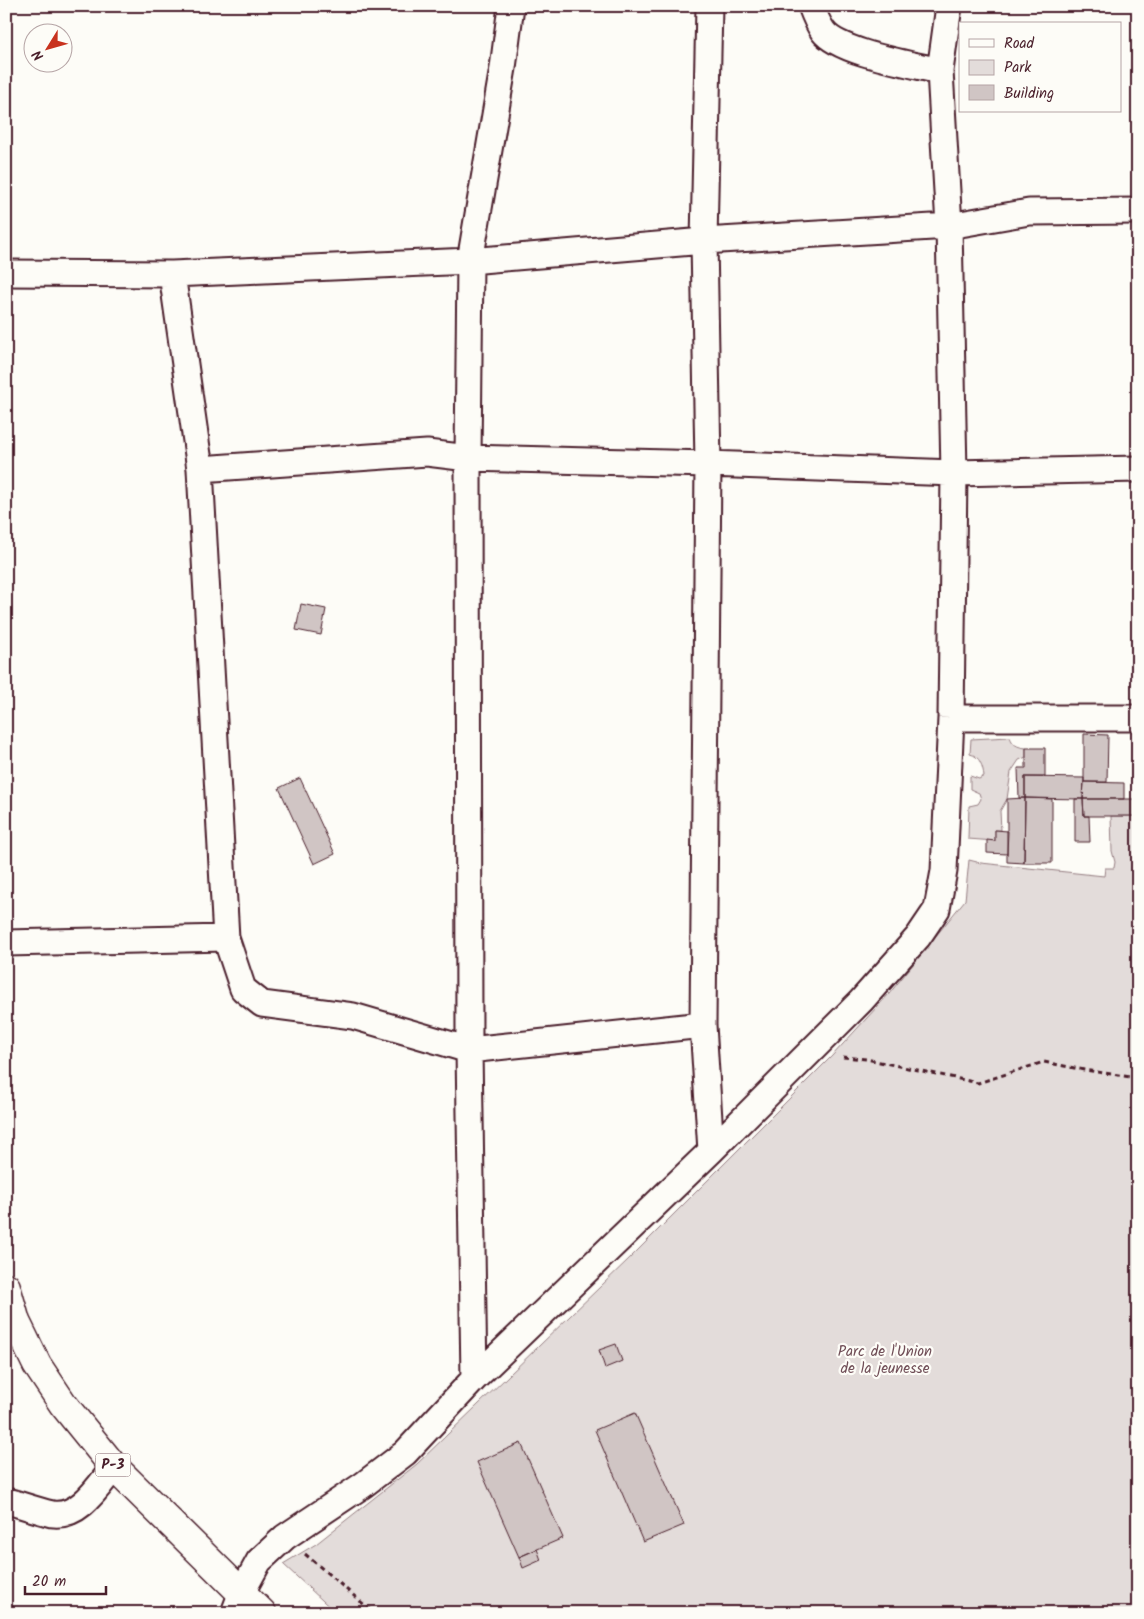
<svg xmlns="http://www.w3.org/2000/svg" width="1144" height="1619" font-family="Kalam,sans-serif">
<rect width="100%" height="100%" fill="#fdfcf7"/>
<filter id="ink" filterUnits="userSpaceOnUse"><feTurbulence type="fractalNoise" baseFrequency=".02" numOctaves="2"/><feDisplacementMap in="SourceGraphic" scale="10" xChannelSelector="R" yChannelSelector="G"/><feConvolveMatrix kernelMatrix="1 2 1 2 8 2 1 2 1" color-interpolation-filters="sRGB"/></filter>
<g filter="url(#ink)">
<path fill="#e3dcda" stroke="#967e82" d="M1010 737C1013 745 1017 747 1026 748V757L1019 760 1011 772 1007 799 1000 811 1001 830H995V841L968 839 969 806 978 804 981 799 979 793 970 789V776L979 779 984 776C983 767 980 756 970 754L971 739Z
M1111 816H1138V1613H336L283 1564 316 1544 417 1464 631 1257 832 1056 889 994 965 900 969 860 981 863 1104 876 1105 868H1114L1115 862 1112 851Z"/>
<path fill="#d0c5c4" stroke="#4a1f2b" d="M301 604 326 609 321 635 296 630Z
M1084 734 1108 735 1107 782H1084Z
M1026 748H1045V777H1025V798H1019L1018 768H1026Z
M1025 777 1084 778 1083 799 1025 798Z
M300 778 335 854 314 864 279 788Z
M1084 782 1124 783V799H1083Z
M1025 798 1052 799V863H1024Z
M1025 798 1024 863 1007 862V799Z
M1075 799H1083L1084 816H1089L1090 842H1075Z
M1083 799H1138V816H1084Z
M995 830 1008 831 1007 854 987 853V840L995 841Z
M616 1344 622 1361 605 1368 599 1350Z
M635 1413 684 1525 643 1542 595 1430Z
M521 1443 563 1538 519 1557 477 1462Z
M537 1549 541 1560 523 1568 519 1557Z"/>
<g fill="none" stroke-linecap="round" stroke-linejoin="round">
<defs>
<path id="minor" d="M709 6 704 241 708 464 703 1025 711 1151
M811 6C814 14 818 24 823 31 839 53 912 64 940 71
M6 273 172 274 470 261 704 241 949 226 1029 212 1138 211
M172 274 200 469 226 938 243 989 262 1004 353 1016 469 1050 703 1025
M200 469 427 453 468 458 708 464 954 473 1138 469
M951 718H1138
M6 943 226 938
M474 1379 469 1050 468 458 470 261 503 68 511 6
M6 1502H11C24 1506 39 1511 52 1514 80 1518 99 1485 114 1467
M234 1613 242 1592 259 1561 285 1537 363 1485 405 1453 474 1379 711 1151 861 1001 918 937 937 909 944 871 951 718 954 473 949 226 940 71 949 6"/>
<path id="trunk" d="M6 1287 16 1322 37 1365 63 1404 114 1467 262 1613"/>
</defs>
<use href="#minor" stroke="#4a1f2b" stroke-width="29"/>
<use href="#trunk" stroke="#4a1f2b" stroke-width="31"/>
<path stroke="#4a1f2b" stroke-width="3" stroke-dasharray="5 4" stroke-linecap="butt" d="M843 1057 866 1059 978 1083 1044 1062 1084 1070 1138 1078
M305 1554 374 1613"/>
<use href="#minor" stroke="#fdfcf7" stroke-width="25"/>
<use href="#trunk" stroke="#fdfcf7" stroke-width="28"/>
</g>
</g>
<g text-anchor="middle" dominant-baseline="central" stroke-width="4.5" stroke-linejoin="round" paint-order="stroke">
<rect fill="#fdfcf7" stroke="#806168" stroke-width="1" x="95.5" y="1453.5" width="35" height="23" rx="4"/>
<g font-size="14" font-weight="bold" fill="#4a1f2b">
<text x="113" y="1465">P-3</text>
</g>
<g font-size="15" fill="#704e57" stroke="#fdfcf7">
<text x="885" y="1352">Parc de l'Union<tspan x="885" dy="17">de la jeunesse</tspan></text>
</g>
</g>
<rect width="1144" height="1619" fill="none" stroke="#fdfcf7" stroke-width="25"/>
<rect x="12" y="12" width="1119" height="1594" fill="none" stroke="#4a1f2b" stroke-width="2" filter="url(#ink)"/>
<rect x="959" y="22" width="162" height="90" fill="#fdfcf7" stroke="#b5a4a5"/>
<rect x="969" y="39" width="25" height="8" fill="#fdfcf7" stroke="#b5a4a5"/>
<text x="1004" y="48" font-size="15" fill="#4a1f2b">Road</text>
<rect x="969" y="60" width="25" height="15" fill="#e3dcda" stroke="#b5a4a5"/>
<text x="1004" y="72" font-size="15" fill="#4a1f2b">Park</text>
<rect x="969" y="85" width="25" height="15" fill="#d0c5c4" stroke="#b5a4a5"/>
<text x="1004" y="98" font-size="15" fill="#4a1f2b">Building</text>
<g transform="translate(48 48) rotate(233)"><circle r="24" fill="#fdfcf7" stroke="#b5a4a5"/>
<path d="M0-4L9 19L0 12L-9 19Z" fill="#c8321e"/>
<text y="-8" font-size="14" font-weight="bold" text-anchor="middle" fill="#4a1f2b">N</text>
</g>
<path d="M25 1586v8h81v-8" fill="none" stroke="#4a1f2b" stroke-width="2.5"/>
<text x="32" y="1586" font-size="15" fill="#4a1f2b" stroke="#fdfcf7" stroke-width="4" paint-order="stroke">20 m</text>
</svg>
